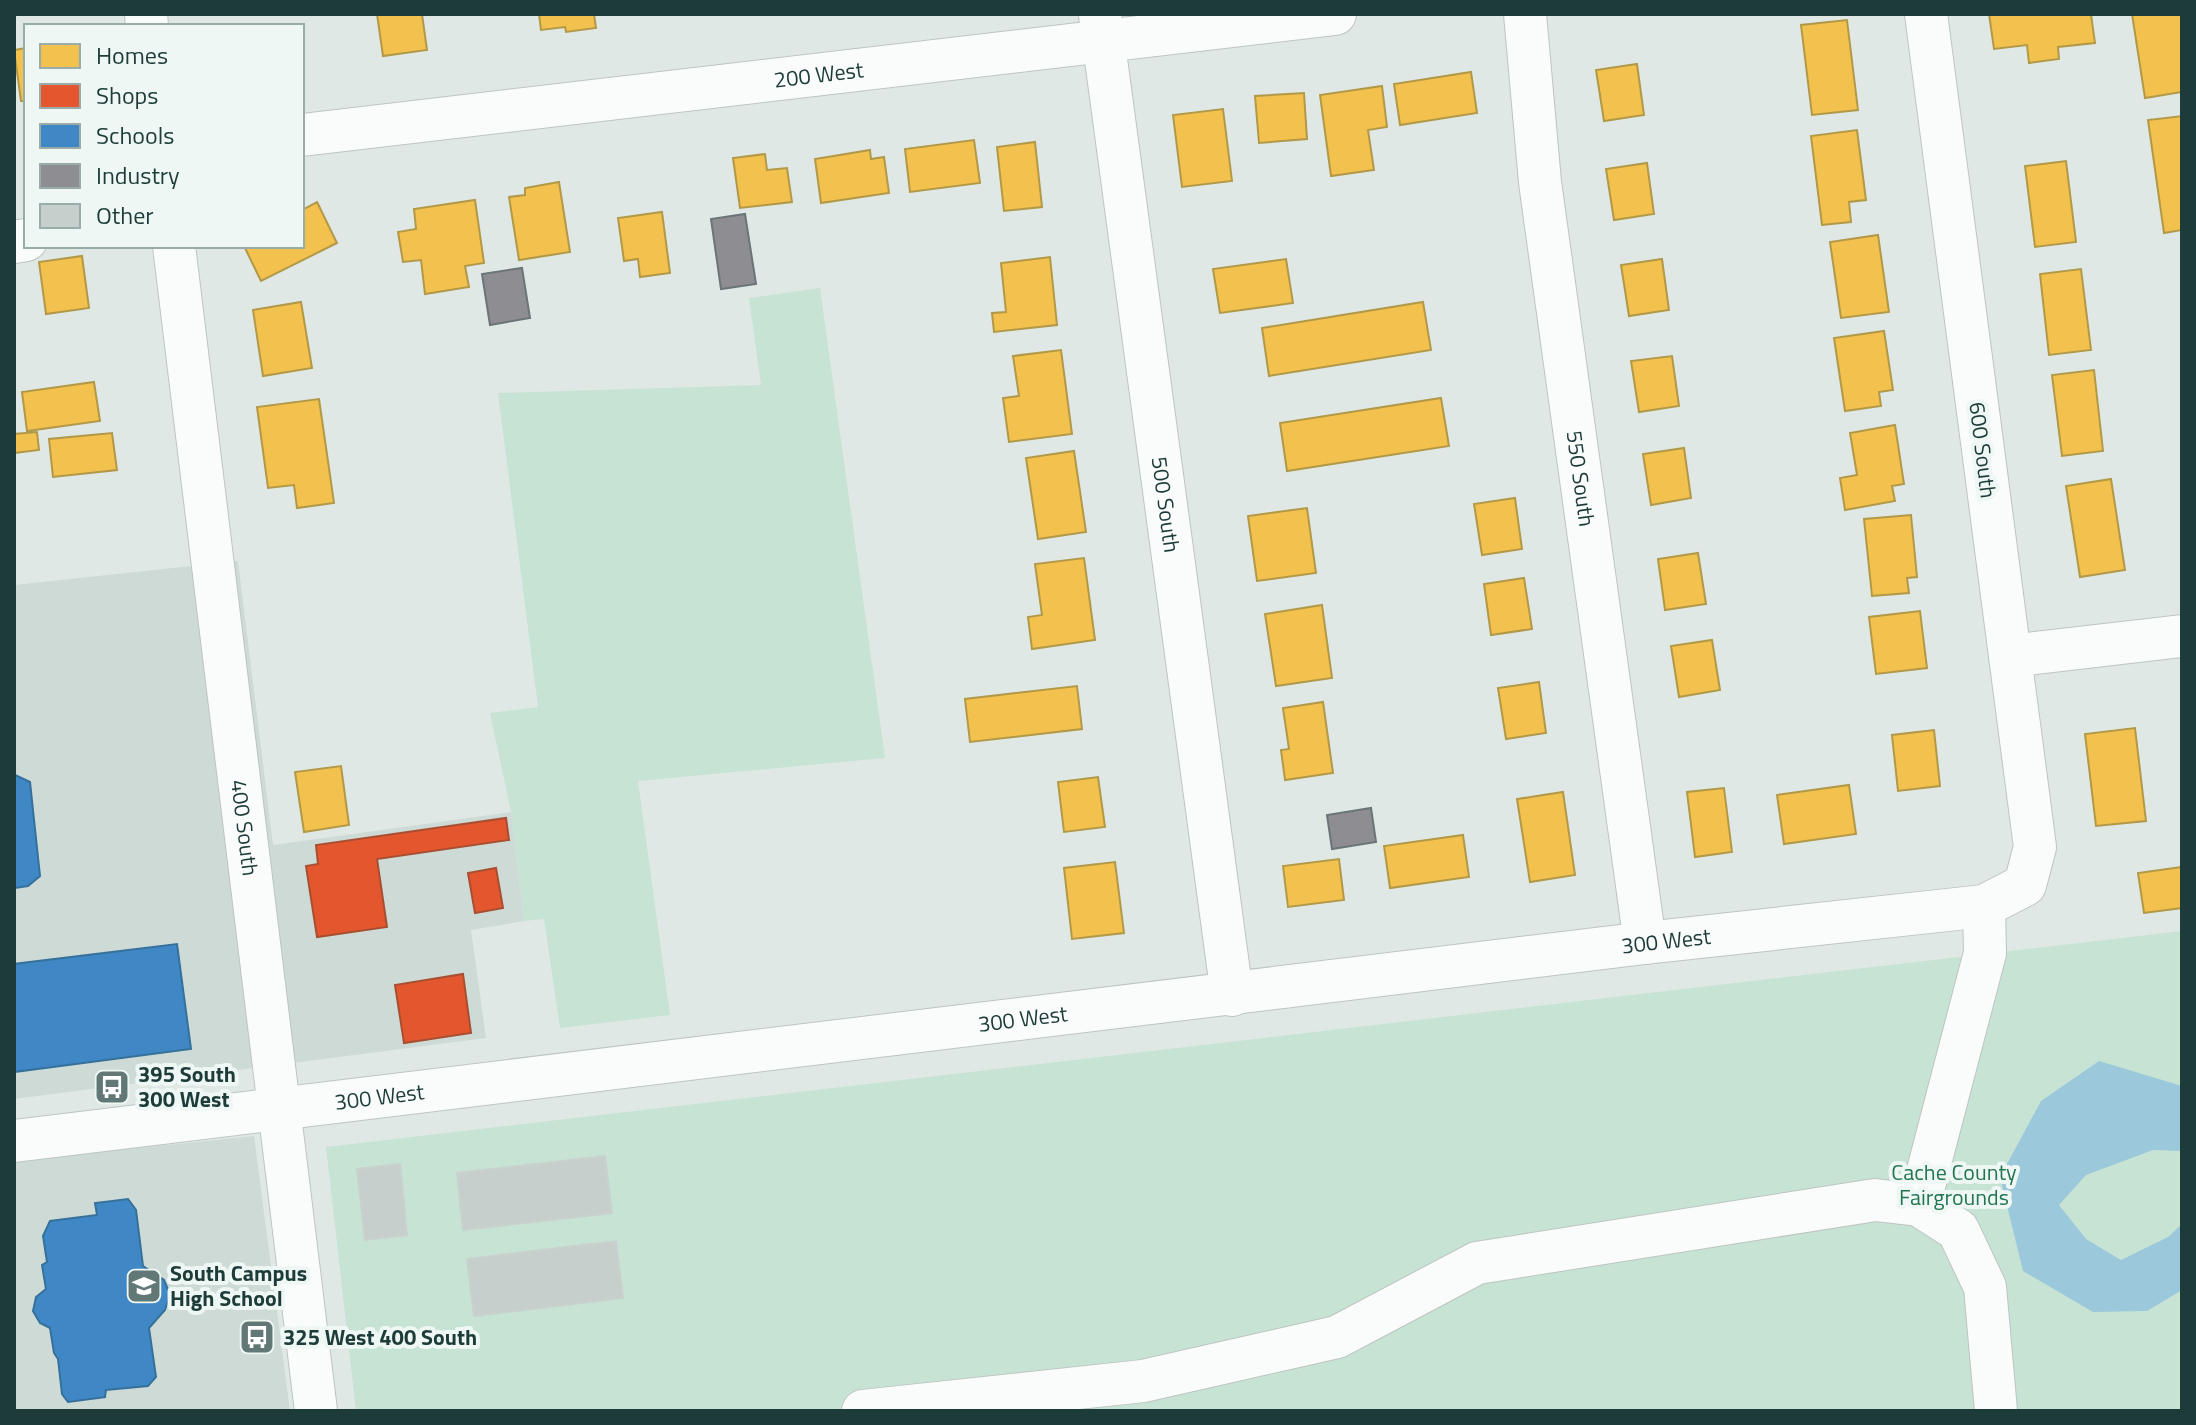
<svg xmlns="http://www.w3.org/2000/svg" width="2196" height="1425" font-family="'Titillium Web',sans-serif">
<rect width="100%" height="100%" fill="#e0e8e6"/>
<path fill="#cddad6" d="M238 561 273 845 511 812 524 921 471 930 486 1038 14 1099V585Z
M254 1136 290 1411H14V1161Z"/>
<path fill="#c7e3d4" d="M820 288 885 758 638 781 670 1015 560 1028 544 919 524 921 511 812 490 713 538 707 498 393 761 385 749 298Z
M2182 931V1411H356L326 1147Z"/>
<path fill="#9cc8db" d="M2099 1061 2182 1086V1151L2153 1150 2086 1175 2059 1205 2086 1239 2121 1260 2168 1237 2182 1224V1290L2147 1311 2093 1312 2023 1271 2000 1177 2041 1101Z"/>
<path fill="#f2c14e" stroke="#b29948" stroke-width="2" d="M377 14H422L427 50 383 56Z
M539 14H594L596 28 566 32 565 27 541 30Z
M1989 14H2091L2095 43 2058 47 2059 59 2029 63 2027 45 1994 49Z
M2132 14H2182V92L2145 98Z
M1847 20 1858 110 1812 115 1801 25Z
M26 48V101H21L14 50Z
M1637 64 1644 115 1604 121 1596 70Z
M1471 72 1477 113 1400 125 1394 84Z
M1382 86 1387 127 1368 130 1374 170 1331 176 1320 95Z
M1304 93 1307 139 1259 143 1255 96Z
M1223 109 1232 181 1182 187 1173 115Z
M2182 116V230L2164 233 2148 120Z
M1857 130 1866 200 1849 202 1851 222 1822 225 1811 136Z
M974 140 980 183 910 192 905 149Z
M1035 142 1042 207 1004 211 997 147Z
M870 150 871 159 884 157 889 193 821 203 815 159Z
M765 154 767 170 787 168 792 202 740 208 733 158Z
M2066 161 2076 242 2035 247 2025 166Z
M1647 163 1654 214 1614 220 1606 169Z
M559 182 570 252 519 260 509 197 525 195V188Z
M475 200 484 263 465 266 469 287 425 294 421 260 403 262 398 232 416 229 414 209Z
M317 202 337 243 261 281 244 246H302V210Z
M662 212 670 273 640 277 638 259 624 261 618 218Z
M1878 235 1889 312 1841 318 1830 242Z
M82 256 89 308 46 314 39 262Z
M1050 257 1057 325 994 332 992 313 1006 312 1001 263Z
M1286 259 1293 303 1220 313 1213 269Z
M1662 259 1669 310 1629 316 1621 265Z
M2081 269 2091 350 2049 355 2040 274Z
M301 302 312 368 263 376 253 310Z
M1423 302 1431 350 1269 376 1262 328Z
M1884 331 1893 390 1879 392 1881 406 1845 411 1834 338Z
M1061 350 1072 434 1009 442 1003 398 1019 396 1013 356Z
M1672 356 1679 406 1639 412 1631 361Z
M2094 370 2103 451 2062 456 2052 375Z
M94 382 100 421 27 431 22 392Z
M1441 398 1449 446 1287 471 1280 423Z
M319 399 334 503 297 508 294 485 268 488 257 407Z
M1895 425 1904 484 1892 486 1895 501 1845 510 1840 478 1857 475 1850 433Z
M37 432 39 450 14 453V434Z
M112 433 117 470 53 477 49 439Z
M1684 448 1691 498 1651 505 1643 454Z
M1074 451 1086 532 1038 539 1026 458Z
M2111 479 2125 570 2080 577 2066 486Z
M1515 498 1522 549 1482 555 1474 504Z
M1307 508 1316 573 1257 581 1248 516Z
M1911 515 1917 577 1907 578 1909 593 1872 596 1864 519Z
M1698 553 1706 604 1665 610 1658 559Z
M1084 558 1095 640 1032 649 1028 617 1042 615 1035 564Z
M1524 578 1532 629 1491 635 1484 584Z
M1322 605 1332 678 1276 686 1265 614Z
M1920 611 1927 668 1876 674 1869 617Z
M1712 640 1720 690 1679 697 1671 646Z
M1539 682 1546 733 1506 739 1498 688Z
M1077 686 1082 729 970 742 965 699Z
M1323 702 1333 773 1285 780 1281 750 1289 749 1283 708Z
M2135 728 2146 821 2096 826 2085 734Z
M1934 730 1940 786 1898 791 1892 735Z
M341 766 349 825 304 832 295 772Z
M1098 777 1105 827 1064 832 1058 782Z
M1849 785 1856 834 1784 844 1777 795Z
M1724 788 1732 852 1695 857 1687 792Z
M1563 792 1575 875 1530 882 1517 799Z
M1463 835 1469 877 1390 888 1384 846Z
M1339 859 1344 900 1288 907 1283 866Z
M1115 862 1124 933 1072 939 1064 868Z
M2182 867V908L2144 913 2138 873Z"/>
<path fill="#e4572e" stroke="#a84f31" stroke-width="2" d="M506 818 509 840 377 859 387 927 317 937 306 866 318 864 316 845Z
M496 868 503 908 475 913 468 873Z
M463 974 471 1033 404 1043 395 985Z"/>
<path fill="#3f88c5" stroke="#35719b" stroke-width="2" d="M14 769 15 775 30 782 40 876 28 886 14 888Z
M177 944 191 1049 14 1072V964Z
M128 1199 136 1210 143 1266 164 1280 170 1294 165 1310 149 1328 156 1377 148 1386 106 1390 105 1397 68 1402 62 1394 58 1359 54 1353 50 1328 40 1323 33 1311 36 1297 46 1289 42 1265 47 1262 43 1236 50 1221 97 1215 95 1203Z"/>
<path fill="#8d8d92" stroke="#6b7577" stroke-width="2" d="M745 214 756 284 721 289 711 219Z
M522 268 530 318 490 325 482 274Z
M1371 808 1376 842 1332 849 1327 815Z"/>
<path fill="#c7cfcd" stroke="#c9d1cf" stroke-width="2" d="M605 1156 612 1213 463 1230 457 1173Z
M400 1164 407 1235 365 1240 357 1169Z
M616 1241 623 1298 474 1316 467 1259Z"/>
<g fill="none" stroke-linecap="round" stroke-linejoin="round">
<defs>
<g id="minor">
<path d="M146 14 147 26"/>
<path id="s1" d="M1525 14 1540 182 1645 943"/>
<path id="s2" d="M1100 15 1232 995"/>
<path id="s3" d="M302 135 1335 14"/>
<path d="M14 242 26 240"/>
<path id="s4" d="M174 246 316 1411"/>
<path d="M2010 656 2182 636"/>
<path id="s5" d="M14 1141 1645 943 1984 906 2025 885 2035 847 1926 14"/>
<path d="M1919 1205 1985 953 1984 906"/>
<path d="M863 1411 1143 1381 1337 1337 1477 1263 1875 1200 1919 1205 1958 1230 1985 1287 1996 1411"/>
</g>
</defs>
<use href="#minor" stroke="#bdc5c3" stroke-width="44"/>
<use href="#minor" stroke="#fafcfb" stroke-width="42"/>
</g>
<defs>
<symbol id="bus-square" viewBox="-11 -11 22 22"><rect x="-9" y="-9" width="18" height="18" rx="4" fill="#617876" stroke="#eef7f4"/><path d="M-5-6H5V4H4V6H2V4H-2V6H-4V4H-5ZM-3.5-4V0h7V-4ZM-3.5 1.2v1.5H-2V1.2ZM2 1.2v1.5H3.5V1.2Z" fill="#fff"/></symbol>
<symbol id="school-square" viewBox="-11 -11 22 22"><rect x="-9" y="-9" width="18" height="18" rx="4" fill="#617876" stroke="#eef7f4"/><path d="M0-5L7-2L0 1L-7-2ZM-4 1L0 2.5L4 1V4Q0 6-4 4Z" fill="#fff"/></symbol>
</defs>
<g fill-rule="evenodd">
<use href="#bus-square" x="92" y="1067" width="40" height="40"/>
<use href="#school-square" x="124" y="1266" width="40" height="40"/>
<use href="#bus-square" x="237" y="1317" width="40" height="40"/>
</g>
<g text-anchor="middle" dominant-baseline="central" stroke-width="8" stroke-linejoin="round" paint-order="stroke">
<g font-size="22" fill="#1d3c39" stroke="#eef7f4">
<text stroke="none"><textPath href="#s3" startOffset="520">200 West</textPath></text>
<text transform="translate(1983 450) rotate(83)">600 South</text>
<text stroke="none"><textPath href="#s1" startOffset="468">550 South</textPath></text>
<text stroke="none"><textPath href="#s2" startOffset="494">500 South</textPath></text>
<text stroke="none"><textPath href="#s4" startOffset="586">400 South</textPath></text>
<text stroke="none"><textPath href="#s5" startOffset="1664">300 West</textPath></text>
<text stroke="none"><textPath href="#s5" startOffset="1016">300 West</textPath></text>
<text stroke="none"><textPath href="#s5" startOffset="368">300 West</textPath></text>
</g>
<g font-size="22" font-weight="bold" fill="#1d3c39" stroke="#eef7f4" text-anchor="start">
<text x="138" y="1074">395 South<tspan x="138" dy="25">300 West</tspan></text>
<text x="170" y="1273">South Campus<tspan x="170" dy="25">High School</tspan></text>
<text x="283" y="1337">325 West 400 South</text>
</g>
<g font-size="22" fill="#247652" stroke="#eef7f4">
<text x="1954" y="1172">Cache County<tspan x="1954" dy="25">Fairgrounds</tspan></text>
</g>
</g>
<rect width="2196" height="1425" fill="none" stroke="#1d3c39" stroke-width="32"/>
<rect x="24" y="24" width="280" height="224" fill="#eef7f4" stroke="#9aaca9" stroke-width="2"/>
<rect x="40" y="44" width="40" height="24" fill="#f2c14e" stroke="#9aaca9" stroke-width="2"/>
<text x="96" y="64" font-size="24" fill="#1d3c39">Homes</text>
<rect x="40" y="84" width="40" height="24" fill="#e4572e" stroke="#9aaca9" stroke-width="2"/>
<text x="96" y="104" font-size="24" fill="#1d3c39">Shops</text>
<rect x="40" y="124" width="40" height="24" fill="#3f88c5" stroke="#9aaca9" stroke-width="2"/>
<text x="96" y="144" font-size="24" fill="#1d3c39">Schools</text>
<rect x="40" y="164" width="40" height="24" fill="#8d8d92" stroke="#9aaca9" stroke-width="2"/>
<text x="96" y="184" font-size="24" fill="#1d3c39">Industry</text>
<rect x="40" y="204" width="40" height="24" fill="#c7cfcd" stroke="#9aaca9" stroke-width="2"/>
<text x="96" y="224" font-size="24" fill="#1d3c39">Other</text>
</svg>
